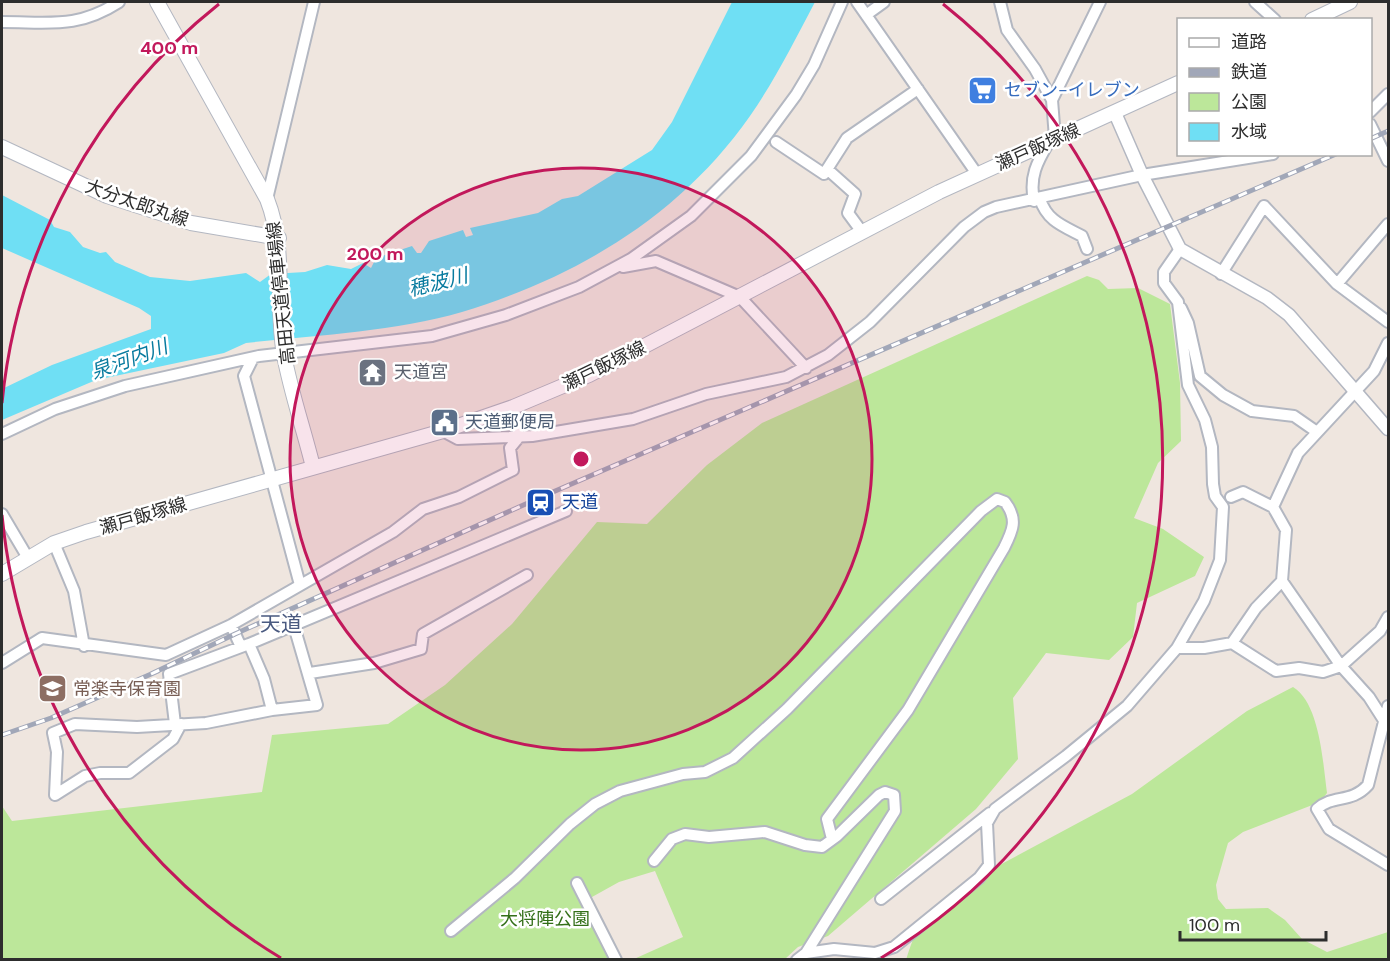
<svg xmlns="http://www.w3.org/2000/svg" width="1390" height="961" font-family="'DM Sans','Noto Sans JP',sans-serif">
<rect width="100%" height="100%" fill="#efe6df"/>
<path fill="#bce79a" d="M1087 276 1099 280 1108 289 1138 288 1170 304 1180 383 1181 441 1158 463 1134 518 1163 529 1204 557 1195 576 1137 603 1133 637 1109 660 1046 653 1013 698 1018 759 976 809 828 936 798 947 785 959H634L683 937 655 871 619 882 583 902 611 959H2V806L12 821 262 792 272 735 388 724 445 685 512 624 597 522 647 524 707 465 762 423Z
M1293 687C1320 703 1323 764 1327 793L1320 802 1243 832 1228 843 1216 885 1218 899 1226 909 1268 908 1285 920 1302 939 1327 952 1388 932V959L906 960C918 922 923 916 953 890L1132 794 1247 711Z"/>
<path fill="#6fdff4" d="M732 2H815C795 40 775 80 750 116 680 216 577 277 462 312 393 332 317 335 246 343L224 353 96 380 2 420V389L52 365 151 329V316L139 308 2 248V195L50 220 54 227 70 232 83 247 100 253 106 252 115 262 150 277 190 281 246 273 260 282 271 274 305 272 327 265 351 269 363 263 371 268 376 258 412 246 417 253H421L429 241 463 230 466 237 473 235 470 228 538 213 562 199 578 196 652 150 672 122Z"/>
<g fill="none" stroke-linecap="round" stroke-linejoin="round">
<defs>
<path id="minor" d="M857 2 977 174
M1000 2 1007 30 1035 69 1052 100 1055 138
M1255 2 1275 20
M866 15 884 2
M2 22C50 22 77 29 119 2
M1052 100 1100 2
M1370 112 1388 94
M1370 124 1388 161
M776 142 824 174 847 138 918 89
M827 169 855 194 848 213 862 232
M267 199 314 2
M1040 199C1047 221 1063 226 1082 236L1087 249
M1034 201C1029 177 1037 162 1049 142
M623 267 656 261 740 297 806 368
M1221 274 1264 206 1337 284 1388 322
M1337 284 1388 224
M1181 308 1188 323 1200 376 1223 395 1252 411 1294 416 1317 432
M253 358 244 376 300 585
M513 407 519 437
M443 431 458 439 532 436 633 419 706 394 786 377 828 355 870 322 964 227 984 212 996 207 1142 175 1273 154
M2 434 55 409 125 386 259 356 432 336 506 315 579 287 631 259 691 216 751 156 796 95 814 65 842 2
M1231 497 1243 492 1273 507
M2 514 28 558
M54 543 74 591 84 646
M1232 643 1256 608 1282 581
M249 644 566 511
M1177 648H1204L1232 643 1276 671 1299 668 1323 672 1341 666 1380 631 1388 617
M2 663 42 638 166 655 231 625 393 532 423 509 459 497 513 470 510 448 519 437
M310 673 374 663 421 649 423 634 527 575
M1388 706 1368 785C1351 804 1333 794 1317 809L1329 829 1388 865
M272 710 317 705 294 626
M1385 722 1369 697 1341 666 1282 581 1286 530 1273 507 1298 453 1374 371 1388 343
M175 724 169 674 241 647
M181 724 173 739 129 773H100L85 776 55 795 57 752 53 733 75 724 137 727 206 723 272 710 264 679 249 644 241 647 231 625
M654 861 672 839 685 834 709 837 765 832 805 845 822 847 837 836
M577 883 616 960
M881 899 990 813
M451 931 515 878 570 824 595 804 620 791 683 774 705 772 733 758 787 709 981 511 997 499 1005 502C1018 519 1013 530 1004 548L908 710 827 819 831 835 837 836 879 795 885 792 894 795 895 811 806 953 797 960
M806 953 834 949 875 953 894 947 979 878 989 865 987 823 995 809 1066 756 1127 706 1177 648 1204 601 1220 560 1223 507 1215 496 1213 484 1212 447 1205 420 1188 385 1178 302 1164 283V272L1180 249"/>
<path id="tertiary" d="M1115 113 1142 175 1180 249 1267 298 1289 315 1388 429"/>
<path id="secondary" d="M157 2 267 199C287 250 275 303 284 355 291 393 304 430 313 467
M1312 20 1350 2
M2 147 107 196 191 223 279 238
M2 574 54 543 86 532 443 431 513 407 589 375 939 192 1178 83"/>
</defs>
<use href="#minor" stroke="#b3b7c1" stroke-width="14"/>
<use href="#tertiary" stroke="#b3b7c1" stroke-width="15"/>
<use href="#secondary" stroke="#b3b7c1" stroke-width="16"/>
<use href="#minor" stroke="#fff" stroke-width="10"/>
<use href="#tertiary" stroke="#fff" stroke-width="12"/>
<use href="#secondary" stroke="#fff" stroke-width="14"/>
<defs>
<path id="rail" d="M1370 139 1388 131
M151 674 235 634 539 498 1336 154
M2 735 51 718 158 671"/>
</defs>
<use href="#rail" stroke="#a1a7b8" stroke-width="5"/>
<use href="#rail" stroke="#fff" stroke-width="3" stroke-dasharray="9" stroke-linecap="butt"/>
</g>
<circle cx="581" cy="459" r="291" fill="#c2185b" fill-opacity=".12"/>
<g fill="none" stroke="#c2185b" stroke-width="3">
<circle cx="581" cy="459" r="291"/>
<path d="M281 958A582 582 0 0 1 2 515M2 403A582 582 0 0 1 219 4M943 4A582 582 0 0 1 881 958"/>
</g>
<defs>
<symbol id="supermarket-square" viewBox="-11 -11 22 22"><rect x="-9" y="-9" width="18" height="18" rx="4" fill="#3f7fe0" stroke="#fff"/><path d="M-6-5.5h2.5l.6 2H6L4.5 2H-2.5L-4.4-4H-6ZM-1.5 3.2a1.3 1.3 0 1 0 .1 0ZM3 3.2a1.3 1.3 0 1 0 .1 0Z" fill="#fff"/></symbol>
<symbol id="temple-square" viewBox="-11 -11 22 22"><rect x="-9" y="-9" width="18" height="18" rx="4" fill="#6b7280" stroke="#fff"/><path d="M0-6L5-2H3V0L6.5 2.5H4V6H1.5V3h-3V6H-4V2.5H-6.5L-3 0V-2H-5Z" fill="#fff"/></symbol>
<symbol id="civic-square" viewBox="-11 -11 22 22"><rect x="-9" y="-9" width="18" height="18" rx="4" fill="#5c6f8a" stroke="#fff"/><path d="M-.6-6.5H3V-4.5H.6V-3L4-1V1h2V6H-6V1h2V-1L-.6-3ZM-1.2 2.5V6h2.4V2.5Z" fill="#fff"/></symbol>
<symbol id="station-square" viewBox="-11 -11 22 22"><rect x="-9" y="-9" width="18" height="18" rx="4" fill="#1a4fb4" stroke="#fff"/><path d="M-3-6H3Q5-6 5-4V2Q5 4 3 4L4.5 6H3L1.5 4h-3L-3 6H-4.5L-3 4Q-5 4-5 2V-4Q-5-6-3-6ZM-3.5-4v3h7v-3ZM-3.5 1v1.5H-2V1ZM2 1v1.5H3.5V1Z" fill="#fff"/></symbol>
<symbol id="school-square" viewBox="-11 -11 22 22"><rect x="-9" y="-9" width="18" height="18" rx="4" fill="#8d6e63" stroke="#fff"/><path d="M0-5L7-2L0 1L-7-2ZM-4 1L0 2.5L4 1V4Q0 6-4 4Z" fill="#fff"/></symbol>
</defs>
<g fill-rule="evenodd">
<use href="#supermarket-square" x="966" y="74" width="33" height="33"/>
<use href="#temple-square" x="356" y="356" width="33" height="33"/>
<use href="#civic-square" x="428" y="406" width="33" height="33"/>
<use href="#station-square" x="524" y="486" width="33" height="33"/>
<use href="#school-square" x="36" y="672" width="33" height="33"/>
</g>
<g text-anchor="middle" dominant-baseline="central" stroke-width="5" stroke-linejoin="round" paint-order="stroke">
<g font-size="18" fill="#366cbe" stroke="#fff" text-anchor="start">
<text x="1004" y="90">セブン-イレブン</text>
</g>
<g font-size="18" fill="#2d2d2d" stroke="#fff">
<text transform="translate(1038 147) rotate(-24)">瀬戸飯塚線</text>
<text transform="translate(137 203) rotate(19)">大分太郎丸線</text>
<text transform="translate(281 293) rotate(-96)">高田天道停車場線</text>
<text transform="translate(604 366) rotate(-26)">瀬戸飯塚線</text>
<text transform="translate(143 516) rotate(-16)">瀬戸飯塚線</text>
</g>
<g font-size="18" fill="#5b616d" stroke="#fff" text-anchor="start">
<text x="394" y="372">天道宮</text>
</g>
<g font-size="18" fill="#4e5e75" stroke="#fff" text-anchor="start">
<text x="465" y="422">天道郵便局</text>
</g>
<g font-size="18" fill="#164399" stroke="#fff" text-anchor="start">
<text x="562" y="502">天道</text>
</g>
<g font-size="18" fill="#785e54" stroke="#fff" text-anchor="start">
<text x="73" y="689">常楽寺保育園</text>
</g>
<g font-size="18" fill="#336f18" stroke="#fff">
<text x="545" y="919">大将陣公園</text>
</g>
<g font-size="20" font-style="italic" fill="#087b9f" stroke="#fff">
<text transform="translate(438 282) rotate(-14)">穂波川</text>
<text transform="translate(129 359) rotate(-20)">泉河内川</text>
</g>
<g font-size="21" fill="#4a5a80" stroke="#fff">
<text x="281" y="624">天道</text>
</g>
</g>
<circle cx="581" cy="459" r="9" fill="#c2185b" stroke="#fff" stroke-width="3"/>
<g font-size="18" text-anchor="middle" font-weight="bold" fill="#c2185b" stroke="#fff" stroke-width="5" stroke-linejoin="round" paint-order="stroke">
<text x="169" y="54">400 m</text>
<text x="375" y="260">200 m</text>
</g>
<rect width="1390" height="961" fill="none" stroke="#2d2d2d" stroke-width="6"/>
<rect x="1177" y="18" width="195" height="138" fill="#ffffff" stroke="#ababab" stroke-width="1.5"/>
<rect x="1189" y="38" width="30" height="9" fill="#ffffff" stroke="#ababab" stroke-width="1.5"/>
<text x="1231" y="48" font-size="18" fill="#2d2d2d">道路</text>
<rect x="1189" y="68" width="30" height="9" fill="#a1a7b8" stroke="#ababab" stroke-width="1.5"/>
<text x="1231" y="78" font-size="18" fill="#2d2d2d">鉄道</text>
<rect x="1189" y="93" width="30" height="18" fill="#bce79a" stroke="#ababab" stroke-width="1.5"/>
<text x="1231" y="108" font-size="18" fill="#2d2d2d">公園</text>
<rect x="1189" y="123" width="30" height="18" fill="#6fdff4" stroke="#ababab" stroke-width="1.5"/>
<text x="1231" y="138" font-size="18" fill="#2d2d2d">水域</text>
<path d="M1180 931v9h146v-9" fill="none" stroke="#2d2d2d" stroke-width="3"/>
<text x="1189" y="931" font-size="18" fill="#2d2d2d" stroke="#ffffff" stroke-width="4.5" paint-order="stroke">100 m</text>
</svg>
